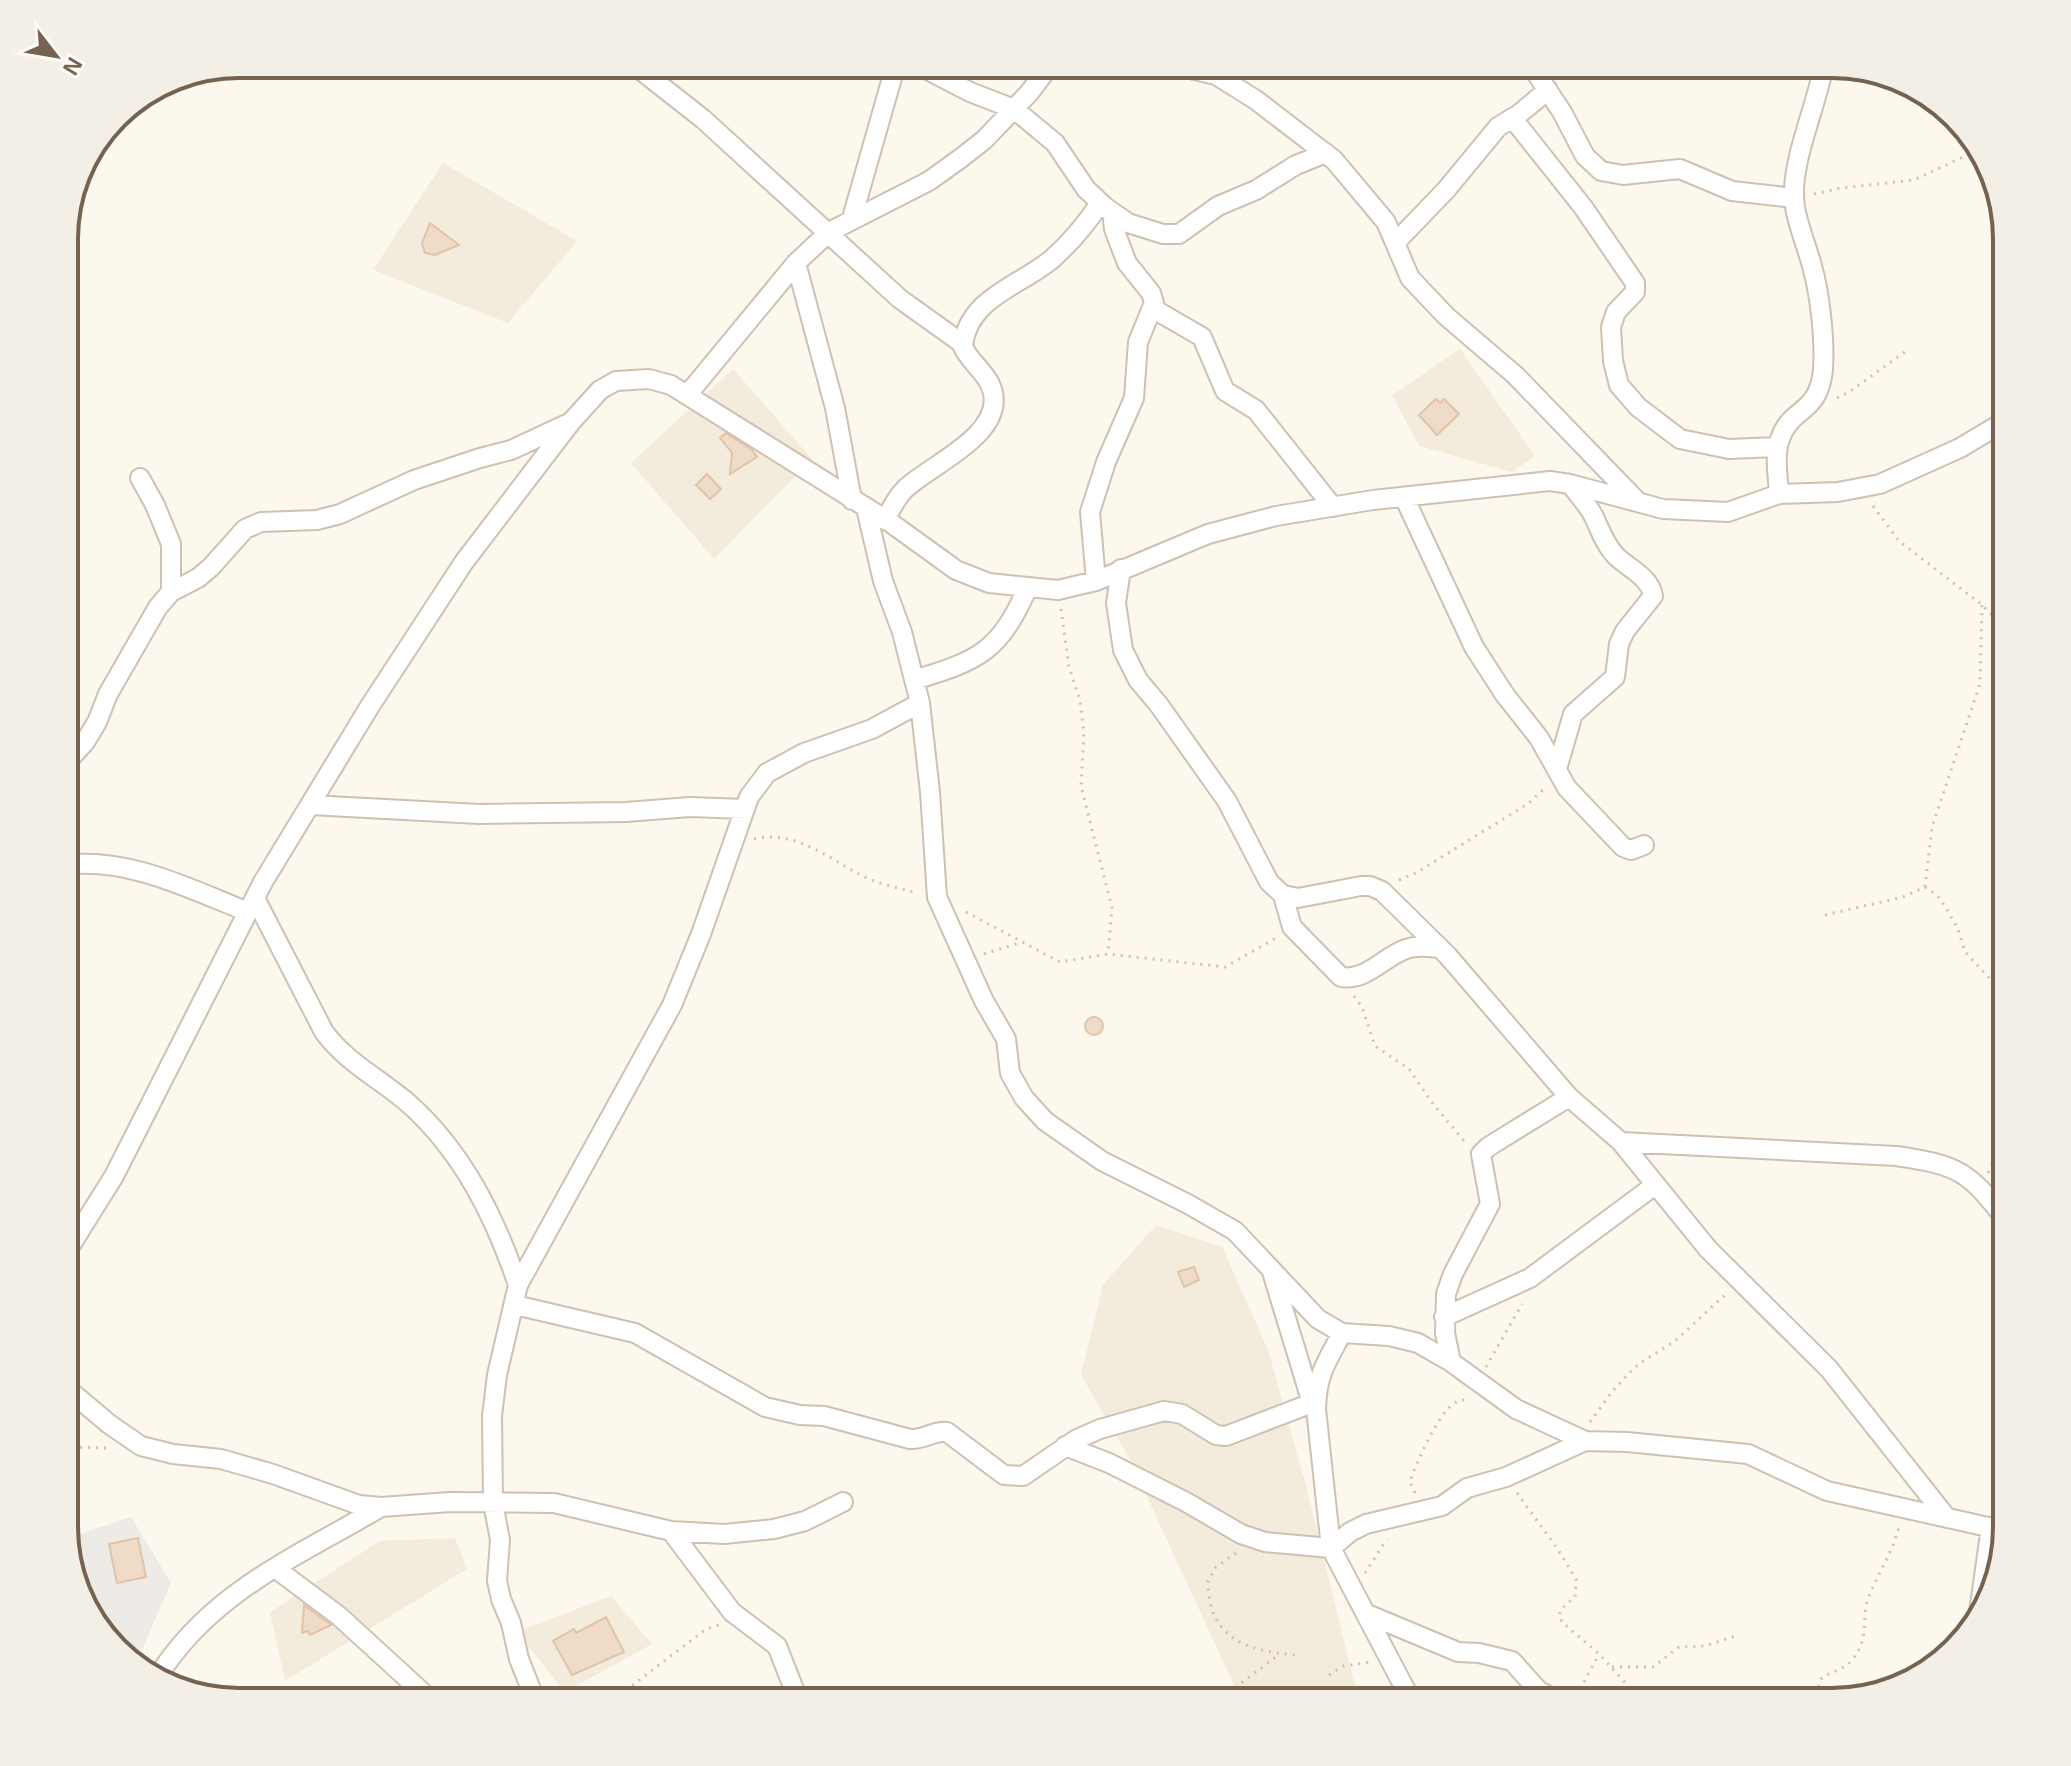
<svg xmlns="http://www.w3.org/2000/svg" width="2071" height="1766" font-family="Helvetica,sans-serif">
<rect width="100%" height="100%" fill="#fcf8ed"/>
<path fill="#f3ebdc" d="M443 163 577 241 508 323 373 270Z
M1460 349 1535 456 1512 472 1419 446 1392 395Z
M733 369 812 459 714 559 631 463Z
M1156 1225 1222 1247 1268 1350 1306 1486 1359 1702H1242L1129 1458 1081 1375 1103 1285Z
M455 1538 467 1569 285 1681 270 1612 380 1541Z
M611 1596 652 1644 565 1692 517 1632Z"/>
<path fill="#eeeae5" d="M131 1517 171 1583 135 1666 123 1658 82 1604 65 1539Z"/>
<path fill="#efdbc7" stroke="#e0c4a8" stroke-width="2" d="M430 223 459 245 435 255 425 253 422 243Z
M1436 399 1440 403 1444 399 1459 414 1437 435 1419 415Z
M726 433 752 450 757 457 730 474 732 453 720 438Z
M707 474 721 489 710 499 696 485Z
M1085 1026a9 9 0 1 1 18 0a9 9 0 1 1-18 0Z
M1194 1267 1199 1280 1184 1287 1178 1272Z
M138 1538 146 1577 117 1583 109 1544Z
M304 1605 331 1625 310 1635 308 1631 302 1633Z
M606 1617 624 1652 572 1675 553 1641 574 1629 576 1633Z"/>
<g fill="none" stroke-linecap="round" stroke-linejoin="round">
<defs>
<path id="street" d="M633 64 703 119 900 299 963 344
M916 64 970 92 1014 109 1055 143 1086 189 1105 207 1128 223 1163 234H1179L1218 206 1256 190 1296 165 1326 153
M1184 64 1190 69 1216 75 1256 100 1334 160 1386 222 1410 278 1446 316 1515 375 1637 501
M1530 64 1562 112 1585 156 1601 171 1623 175 1680 169 1732 191 1794 198
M1548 90 1513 119 1583 207 1635 283V292L1616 312 1611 327 1613 361 1619 385 1638 407 1680 439 1729 449 1777 447
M852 218 896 64
M1396 242 1446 190 1498 127 1514 117
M796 263 835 408 852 500
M1152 308 1202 337 1225 391 1256 410 1333 507
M688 394 796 263 829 232 929 181 961 158 984 140 1029 93 1051 64
M140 478 155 505 171 544V592
M1779 494C1778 477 1774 455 1780 439 1791 406 1819 415 1823 369 1825 340 1820 294 1812 266 1806 243 1794 217 1794 195 1793 156 1817 105 1824 64
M1404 497 1474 647 1505 695 1539 738 1567 788 1623 847 1631 850 1644 845
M866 508 883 581 902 632 920 703 930 792 937 897 984 1001 1006 1039 1010 1073 1024 1098 1045 1121 1102 1161 1188 1204 1235 1231 1318 1319 1342 1333 1389 1336 1418 1343 1451 1362 1516 1409 1585 1441 1627 1442 1748 1454 1827 1491 2006 1531
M885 520C891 509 896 498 905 489 930 465 1002 436 993 393 989 374 971 364 963 347 967 298 1020 286 1052 259 1070 243 1087 223 1100 203
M1121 569 1116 603 1123 650 1138 680 1159 705 1227 801 1269 882 1283 895 1298 898 1361 886H1370L1382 891 1448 956 1569 1097 1621 1142 1708 1249 1829 1369 1947 1518
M1096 581 1090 512 1106 462 1134 398 1138 342 1154 303 1151 293 1127 263 1114 229 1112 212
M914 680C980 660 999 652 1028 587
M64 765 85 742 97 722 108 694 158 607 171 592 198 578 211 567 245 529 261 522 317 520 340 514 414 480 480 458 511 450 567 424
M1557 769 1573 714 1615 677 1619 644 1625 631 1653 596C1650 576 1627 568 1615 555 1604 543 1600 529 1593 515 1587 504 1578 494 1570 484
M310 805 479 814 626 812 690 807 745 809
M64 865C129 857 190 889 248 912
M1283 895 1292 927 1341 977C1367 981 1383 957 1406 949 1417 945 1428 947 1439 948
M255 898 324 1032C346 1062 380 1079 408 1103 463 1152 495 1217 518 1285
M1621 1142 1896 1156C1959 1165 1968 1171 2007 1221
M64 1256 114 1176 263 882 370 706 464 562 571 422 600 390 616 381 649 379 671 385 891 523 956 570 989 583 1058 590 1096 581 1208 534 1276 516 1373 500 1550 481 1570 484 1663 509 1728 512 1779 494 1838 492 1880 484 1960 448 2007 420
M1272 1272 1311 1400
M515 1305 635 1333 765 1407 800 1415 824 1416 910 1439C924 1440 935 1430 947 1432L1004 1475 1023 1476 1077 1439 1100 1429 1164 1411 1182 1414 1216 1435 1226 1436 1312 1403 1316 1409
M1444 1317 1530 1278 1655 1185
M1342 1333C1326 1363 1317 1374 1316 1409L1331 1548 1412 1702
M1451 1362 1445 1333 1446 1294 1453 1274 1490 1204 1481 1154 1488 1147 1569 1097
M64 1386 109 1424 141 1446 173 1454 221 1459 273 1474 359 1505 381 1507 450 1502 554 1503 671 1531 724 1534 774 1529 805 1521 843 1502
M1065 1446 1109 1463 1186 1502 1241 1534 1265 1542 1331 1548 1350 1532 1366 1524 1442 1506 1467 1488 1506 1477 1585 1441
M671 1531 732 1612 777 1646 799 1702
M275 1568 339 1616 433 1702
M1367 1614 1458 1652 1479 1653 1512 1661 1539 1691 1551 1697H1569L1595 1702
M1978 1619 1991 1527
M156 1679C211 1591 295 1558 381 1507
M536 1702 519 1659 511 1623 501 1599 497 1581 500 1540 493 1503 492 1416 497 1375 518 1285 672 1005 701 934 749 797 767 773 804 753 872 729 920 703"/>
</defs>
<use href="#street" stroke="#cec1b3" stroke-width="22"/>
<path stroke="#d5bfa9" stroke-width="3" stroke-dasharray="2 6" stroke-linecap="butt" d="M1814 194 1841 188 1914 180 1978 150
M1837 398 1849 392 1909 349
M1873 506 1899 541 1982 605 1993 616 2007 637
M1061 609 1069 667 1080 700 1084 734 1081 786 1112 908 1108 954
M754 839C795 830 825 856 859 874 877 884 898 888 918 893
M1399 880 1416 873 1529 803 1547 786
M1925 887 1932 827 1980 684 1982 605
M1925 887 1937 895 1946 908 1958 929 1965 952 2007 997
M966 912 1060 962 1108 954 1225 967 1276 938
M1825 915 1903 897 1925 887
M984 954 1022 942
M1354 996 1362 1007 1375 1046 1409 1069 1433 1104 1465 1142
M1988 1173 1997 1154 2007 1099
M1486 1367 1522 1304
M1590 1422 1611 1393 1627 1375 1640 1363 1675 1341 1726 1294
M64 1447 109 1448
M1415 1493 1410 1482C1415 1465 1438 1415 1452 1405 1458 1400 1462 1400 1469 1400
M1517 1493 1557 1548 1576 1579 1575 1597 1561 1609 1559 1616 1562 1622 1599 1654 1643 1702
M1236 1553 1216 1567 1208 1581C1208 1639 1247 1651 1296 1655
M1365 1573 1387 1539
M1612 1667H1653L1679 1647 1705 1646 1735 1636
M1329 1675 1343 1666 1372 1662
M1584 1682 1599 1654
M605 1702 621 1694 706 1629 719 1625
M1216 1702 1280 1654
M1813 1702 1821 1679C1831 1671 1844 1670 1852 1660 1871 1637 1860 1619 1869 1596 1879 1571 1892 1554 1899 1527"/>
<use href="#street" stroke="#fff" stroke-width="18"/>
</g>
<path d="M0 0H2071V1766H0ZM239 78H1832A161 161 0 0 1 1993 239V1527A161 161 0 0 1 1832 1688H239A161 161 0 0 1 78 1527V239A161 161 0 0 1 239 78Z" fill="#f3efe7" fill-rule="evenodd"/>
<path fill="none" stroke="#766251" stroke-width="4" d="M239 78H1832A161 161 0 0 1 1993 239V1527A161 161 0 0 1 1832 1688H239A161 161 0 0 1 78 1527V239A161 161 0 0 1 239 78Z"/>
<g transform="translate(56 56) rotate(121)" stroke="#fefbf4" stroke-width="6" paint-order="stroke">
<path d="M0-6L14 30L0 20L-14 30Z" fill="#766251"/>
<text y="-12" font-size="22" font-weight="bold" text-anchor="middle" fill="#766251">N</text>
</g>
</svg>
